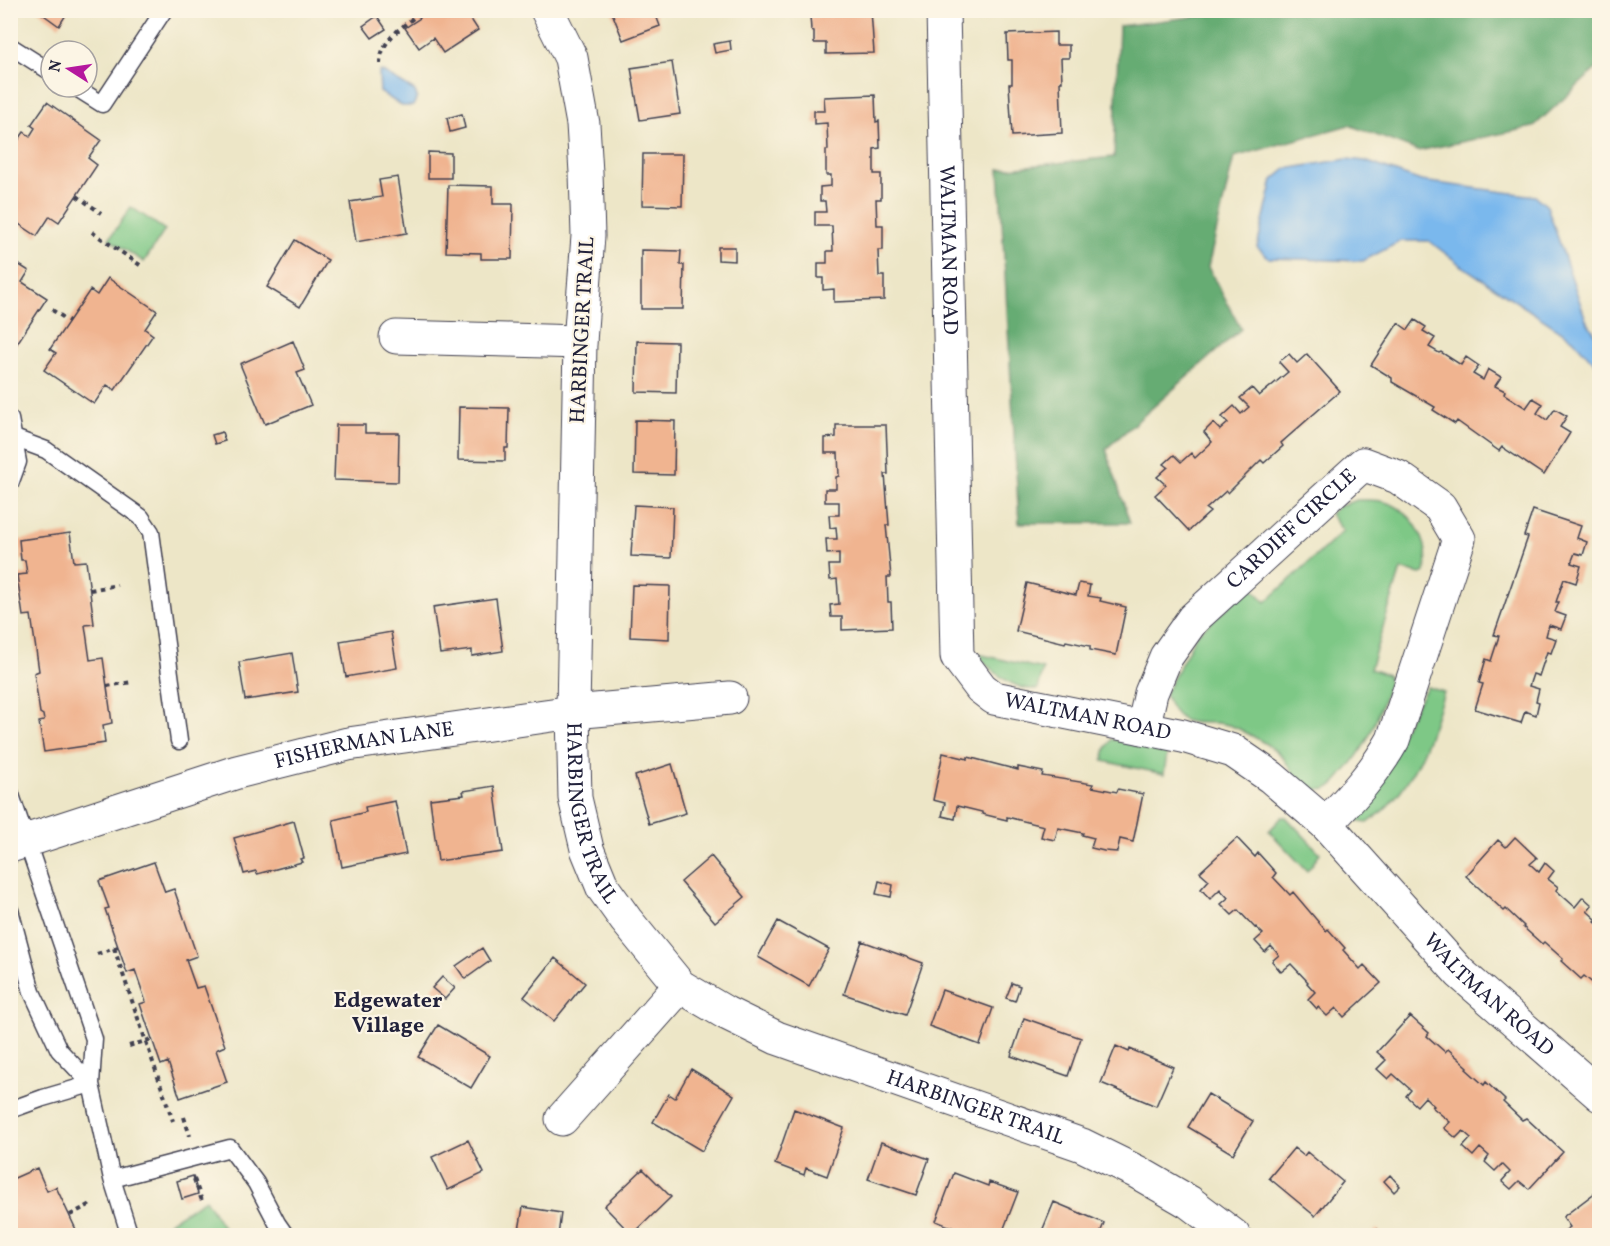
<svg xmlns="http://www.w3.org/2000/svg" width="1610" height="1246" font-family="Vollkorn,serif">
<rect width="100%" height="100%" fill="#fcf5e5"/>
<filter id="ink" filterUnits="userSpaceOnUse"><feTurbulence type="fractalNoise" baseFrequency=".0167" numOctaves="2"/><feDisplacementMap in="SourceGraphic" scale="12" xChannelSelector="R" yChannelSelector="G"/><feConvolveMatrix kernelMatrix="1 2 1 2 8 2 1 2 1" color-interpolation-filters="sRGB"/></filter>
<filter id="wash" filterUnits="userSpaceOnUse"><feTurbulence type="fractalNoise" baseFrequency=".008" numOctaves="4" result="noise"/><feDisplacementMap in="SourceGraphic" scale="24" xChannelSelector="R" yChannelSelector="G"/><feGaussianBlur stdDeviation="1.35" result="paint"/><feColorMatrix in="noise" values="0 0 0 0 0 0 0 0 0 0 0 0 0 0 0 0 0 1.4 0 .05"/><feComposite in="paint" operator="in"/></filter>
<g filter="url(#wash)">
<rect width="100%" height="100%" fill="#ede6c7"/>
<path fill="#7ec886" stroke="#507560" stroke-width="1.5" d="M131 207 165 230 144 262 109 239Z
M1357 500C1366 500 1376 499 1385 502 1413 510 1432 544 1425 572L1420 574 1401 569 1370 669 1388 675 1389 682C1377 719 1370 744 1343 774 1338 780 1333 787 1326 789 1319 791 1309 788 1302 786 1295 777 1290 768 1284 759 1276 748 1249 734 1237 728 1203 713 1182 740 1165 694L1197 634 1251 587 1266 602 1343 531 1330 514 1339 506Z
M978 654 1043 669 1038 689C1016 692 990 671 978 654Z
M1427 687 1444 692C1427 745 1414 789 1368 823L1360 822 1354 817Z
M1112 739 1167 754 1164 774 1103 761 1106 748Z
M1282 817H1286L1320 853C1315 859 1313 865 1307 871L1269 831Z
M205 1199 228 1235H178L169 1222Z"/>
<path fill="#66ac73" stroke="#446757" stroke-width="1.5" d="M1247 10 1599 11V70L1596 69 1533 127 1418 151 1349 125 1234 157 1208 267 1241 329 1106 449 1130 523H1019L999 169 1114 157 1119 26Z"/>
<path fill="#7ab8ed" stroke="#4e6d94" stroke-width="1.5" d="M381 71 415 91 417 97 413 106H402L380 92 379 73Z
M1347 159 1365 161 1421 181 1535 196 1547 206 1586 320 1599 340V368L1573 339 1462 266 1429 241H1401L1363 261 1269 258 1257 247 1273 180 1286 169Z"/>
<g id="blocks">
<path fill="#f0b490" d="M37 10H69L59 26Z
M415 10H465L478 30 443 53 433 38 419 48 405 28 420 18Z
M611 10H654L660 26 623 40Z
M820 10H871L874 53 826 54V43H814V31L811 30 810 16H820Z
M377 16 386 29 372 38 363 26Z
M1056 32V45H1069V58H1061L1062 82H1060L1062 133 1012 136 1009 84H1012V60H1008L1007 34Z
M730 41 731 50 715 53 713 44Z
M672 62 680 114 640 120 631 68Z
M875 95 876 122 879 121 880 148 874 149V174H881V199H876L877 225H883V250H878L879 276H884V300L834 302V289L823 290V278H818V263H827V251H833L832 226H815V212H826L825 201H820V187L831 186V175H826V150H828L827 123 814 124V111H825L824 97Z
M47 102 101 140 88 158 97 165 59 222 50 216 37 236 10 218V152L24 132 30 136 35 128 31 125Z
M462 114 465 128 450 132 447 118Z
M428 152 451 153V178H428Z
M643 154H683L682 206 642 205Z
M398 177 407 233 356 242 350 202 382 197 379 180Z
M448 185 493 186V204H513L512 259H481V253L446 252Z
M295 240 328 260 300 307 267 287Z
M718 247H735V261L718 260Z
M641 250 681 251 680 265H684L683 309H641Z
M10 259 29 271 22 282 47 298 16 345 10 341Z
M108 278 157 311 145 329 153 335 115 390 107 385 94 404 44 370 56 353 50 349 90 290 97 295Z
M1415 320 1426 327 1423 331 1435 338 1429 347 1439 353 1441 352 1461 365 1466 357 1479 366 1473 374 1483 380 1488 369 1501 377 1495 386 1505 391 1504 394 1526 408 1533 398 1543 404 1537 413 1547 420 1555 409 1567 416 1560 427 1570 433 1544 475 1502 447 1499 451 1457 421 1455 424 1433 410 1435 407 1392 382V378L1371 365 1398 323 1408 330Z
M293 341 305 370 297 373 311 405 265 424 240 364Z
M637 341 677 342 676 393 636 392Z
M1289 354 1297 363 1307 354 1340 391 1281 443 1283 446 1264 463 1261 460 1228 493 1226 491 1206 509 1210 512 1189 531 1155 495 1166 485 1157 477 1168 467 1164 464 1174 455 1181 462 1191 453 1195 458 1212 442 1204 432 1213 423 1220 430 1228 423 1222 417 1234 406 1241 414 1249 407 1240 398 1252 388 1259 396 1288 372 1279 362Z
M459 407 509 408 508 448H505V461L458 460Z
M635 420 675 421 674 475 634 474Z
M336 425H365V433H399L398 482 334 480Z
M836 425H886L888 474H885L889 525H886L891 577H887L888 602H891L892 628 842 630V617H831L830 605 839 604 837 579 830 580 829 565H839V553L827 554 826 539H837L836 527 830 528 829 515H839V502H825V489H836V477L839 476 838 453H825V438L836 437Z
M222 432 225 441 215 444 212 435Z
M634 505 673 507 671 558 631 556Z
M1533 510 1581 526 1577 538 1587 542 1583 555 1575 553 1571 563 1581 566 1576 583 1564 579 1556 602H1559L1555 612 1566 616 1561 629 1549 625 1546 636 1556 639 1551 653 1547 652 1539 676 1533 674 1529 686 1539 689 1536 701 1539 702 1536 715 1525 711 1521 723 1475 709 1483 684 1479 683 1486 659 1491 661 1499 636 1494 635 1528 537 1524 536Z
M70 533 74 562 86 561 94 624 85 625 90 660 103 658 112 723 103 725 105 743 44 752 39 722 44 721 43 715 40 713 34 673 39 671 31 615 23 616 17 575 27 574 25 560H21L19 540Z
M1027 583 1076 595 1079 583 1090 585 1088 596 1101 598 1100 601 1126 607 1116 655 1090 650V646L1066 641 1065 643 1016 631Z
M632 585 670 586 669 639 630 637Z
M496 598 503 651 472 656V650L440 654 433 607Z
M391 632 397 668 346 677 340 641Z
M292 653 298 692 245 700 239 662Z
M943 753 968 759V757L1018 770V767L1043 772 1042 776 1093 784 1092 787 1117 792 1118 789 1143 794 1133 842 1120 839 1117 852 1104 851 1091 848 1094 838 1082 835 1083 833 1058 828 1055 840 1041 837 1044 826 1007 817V820L982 814V812L957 806 955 819 942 816 945 803 933 800Z
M672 764 686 813 649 824 635 776Z
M494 786 503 852 438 861 430 799 464 795 463 791Z
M395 801 406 854 342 867 333 820 366 812 365 807Z
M294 821 304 858 300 859 302 862 257 874 256 871 244 874 234 838Z
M1515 837 1537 858 1530 864 1539 872 1545 863 1554 871 1548 879 1558 887 1556 890 1575 907 1583 897 1592 905 1587 911 1597 920 1595 922 1600 926V989L1584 976 1581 979 1561 961 1563 959 1544 942 1542 944 1523 927 1524 926 1506 909 1504 911 1466 876 1498 840 1506 847Z
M1237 838 1255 857 1258 853 1276 873 1273 877 1290 895 1293 892 1326 931 1328 929 1345 948 1343 950 1360 969 1364 965 1381 983 1344 1017 1336 1008 1327 1016 1318 1007 1317 1009 1308 999 1315 992 1307 983 1308 982 1291 964 1281 972 1272 961 1279 955 1271 946 1265 952 1255 941 1263 934 1256 927 1255 928 1238 910 1232 915 1221 904 1228 898 1220 889 1210 899 1201 889 1209 880 1200 872Z
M711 856 745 897 715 922 681 882Z
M154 862 165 892 174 889 197 956 186 960 196 988 204 986 225 1046 216 1050 227 1082 180 1098 168 1062 161 1065 140 1004 146 1002 135 970 127 973 105 909 109 908 99 881Z
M879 881 893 885 891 897 876 894Z
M778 921 829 949 809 986 758 957Z
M862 941 923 963 905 1015 844 994Z
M482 948 490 961 465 979 456 966Z
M555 958 585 983 554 1021 524 997Z
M442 977 455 988 445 999 432 988Z
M1012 983 1020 986 1015 1001 1006 998Z
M942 990 993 1008 980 1045 929 1026Z
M1410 1016 1429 1033 1427 1036 1445 1052 1448 1049 1468 1067 1466 1069 1484 1085 1486 1082 1505 1100 1503 1102 1522 1120 1526 1118 1563 1152 1529 1189 1519 1181 1511 1189 1502 1181 1510 1172 1502 1164 1495 1171 1485 1162 1489 1156 1480 1148 1473 1156 1463 1147 1471 1138 1463 1131 1456 1138 1444 1128 1450 1122 1432 1107 1434 1106 1425 1097 1417 1106 1406 1096 1411 1090 1393 1074 1388 1079 1377 1069 1386 1060 1377 1052Z
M1024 1018 1081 1038 1068 1076 1011 1056Z
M438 1025 490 1056 471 1088 418 1057Z
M1116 1046 1129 1052 1130 1049 1173 1067 1156 1106 1101 1083Z
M691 1069 734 1095 702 1151 653 1122 669 1094 675 1098Z
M1208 1094 1253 1121 1233 1154 1188 1127Z
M794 1109 844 1128 827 1176 806 1168 804 1175 775 1164Z
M468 1140 484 1173 448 1190 432 1157Z
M881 1142 929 1159 916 1195 868 1179Z
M1294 1148 1304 1156 1307 1152 1343 1182 1315 1216 1269 1178Z
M37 1168 47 1191 56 1187 79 1236H10V1180Z
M643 1169 671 1197 632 1235 604 1206Z
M954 1173 988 1186 989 1182 1018 1192 1001 1236H974L936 1221Z
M1390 1175 1400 1186 1394 1192 1384 1181Z
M193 1176 198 1194 182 1199 177 1181Z
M1600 1189V1236H1562L1560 1234 1570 1227 1563 1217Z
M1054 1202 1104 1223 1099 1236H1040Z
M523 1207 561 1213 558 1236H518Z
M1377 1229 1383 1236H1370Z"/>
</g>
</g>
<g filter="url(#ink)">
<use href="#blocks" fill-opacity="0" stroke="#403f50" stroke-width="1.5"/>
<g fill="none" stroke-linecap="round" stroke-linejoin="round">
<defs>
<path id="service" d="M10 46 51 72
M75 87 102 104 164 10
M10 419 18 462 10 484
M14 438 46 450 141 517 151 532 179 741
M10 792 94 1039 91 1084 112 1179 130 1236
M10 910 32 992 59 1050 91 1084
M10 1110 43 1098 91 1084
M112 1179 230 1148 256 1183 277 1223 286 1236"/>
<g id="minor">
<path id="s1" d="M547 10 571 58 583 124 586 173 588 236 580 342 573 712 575 798 587 849 603 888 626 920 680 986 726 1013 777 1038 1082 1145 1137 1172 1189 1202 1234 1236"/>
<path id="s2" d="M943 10 957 656 981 688 994 698 1183 736 1233 751 1271 777 1326 824 1460 973 1600 1095"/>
<path d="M396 337 580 342"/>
<path id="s3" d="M1143 728 1151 693 1166 657 1193 619 1363 464 1398 477 1440 507 1459 539 1393 740C1375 772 1352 797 1326 824"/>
<path id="s4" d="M10 846 237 772 348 744 573 712 730 698"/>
<path d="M562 1119 680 986"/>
</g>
</defs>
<use href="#service" stroke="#403f50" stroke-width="19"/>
<use href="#minor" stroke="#403f50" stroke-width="35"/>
<path stroke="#403f50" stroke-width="4" stroke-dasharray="4.5 4.5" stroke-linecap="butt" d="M380 64C381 40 400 29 417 15
M77 196 101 213
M92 232 140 265
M52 310 69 321
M90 590 117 585
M107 686 132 682
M114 948 173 1121
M97 954 118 947
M129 1046 152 1039
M184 1117 190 1136
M194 1179 202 1201
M70 1215 91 1204"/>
<use href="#service" stroke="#fff" stroke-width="16"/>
<use href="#minor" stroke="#fff" stroke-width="33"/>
</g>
</g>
<g text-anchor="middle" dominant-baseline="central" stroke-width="4.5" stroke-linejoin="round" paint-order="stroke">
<g font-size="21" fill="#22223b" stroke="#fcf5e5">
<text stroke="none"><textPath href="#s2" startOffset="240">WALTMAN ROAD</textPath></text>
<text transform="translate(583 330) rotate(-87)">HARBINGER TRAIL</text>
<text stroke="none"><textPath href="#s3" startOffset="255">CARDIFF CIRCLE</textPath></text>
<text stroke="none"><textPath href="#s2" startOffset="798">WALTMAN ROAD</textPath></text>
<text stroke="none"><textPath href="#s4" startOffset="369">FISHERMAN LANE</textPath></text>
<text stroke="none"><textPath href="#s1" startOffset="813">HARBINGER TRAIL</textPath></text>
<text stroke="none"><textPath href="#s2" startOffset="1302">WALTMAN ROAD</textPath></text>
<text stroke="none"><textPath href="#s1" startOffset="1335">HARBINGER TRAIL</textPath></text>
</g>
<g font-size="22" font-weight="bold" fill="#22223b" stroke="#fcf5e5">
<text x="388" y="1001">Edgewater<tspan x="388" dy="25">Village</tspan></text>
</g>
</g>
<rect width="1610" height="1246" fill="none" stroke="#fcf5e5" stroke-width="36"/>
<g transform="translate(69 69) rotate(282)"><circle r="28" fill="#fcf5e5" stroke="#a5a1a1" stroke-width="1.5"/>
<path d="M0-4.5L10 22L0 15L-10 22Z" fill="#b5179e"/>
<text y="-9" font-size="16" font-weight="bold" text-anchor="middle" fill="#22223b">N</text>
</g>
</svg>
